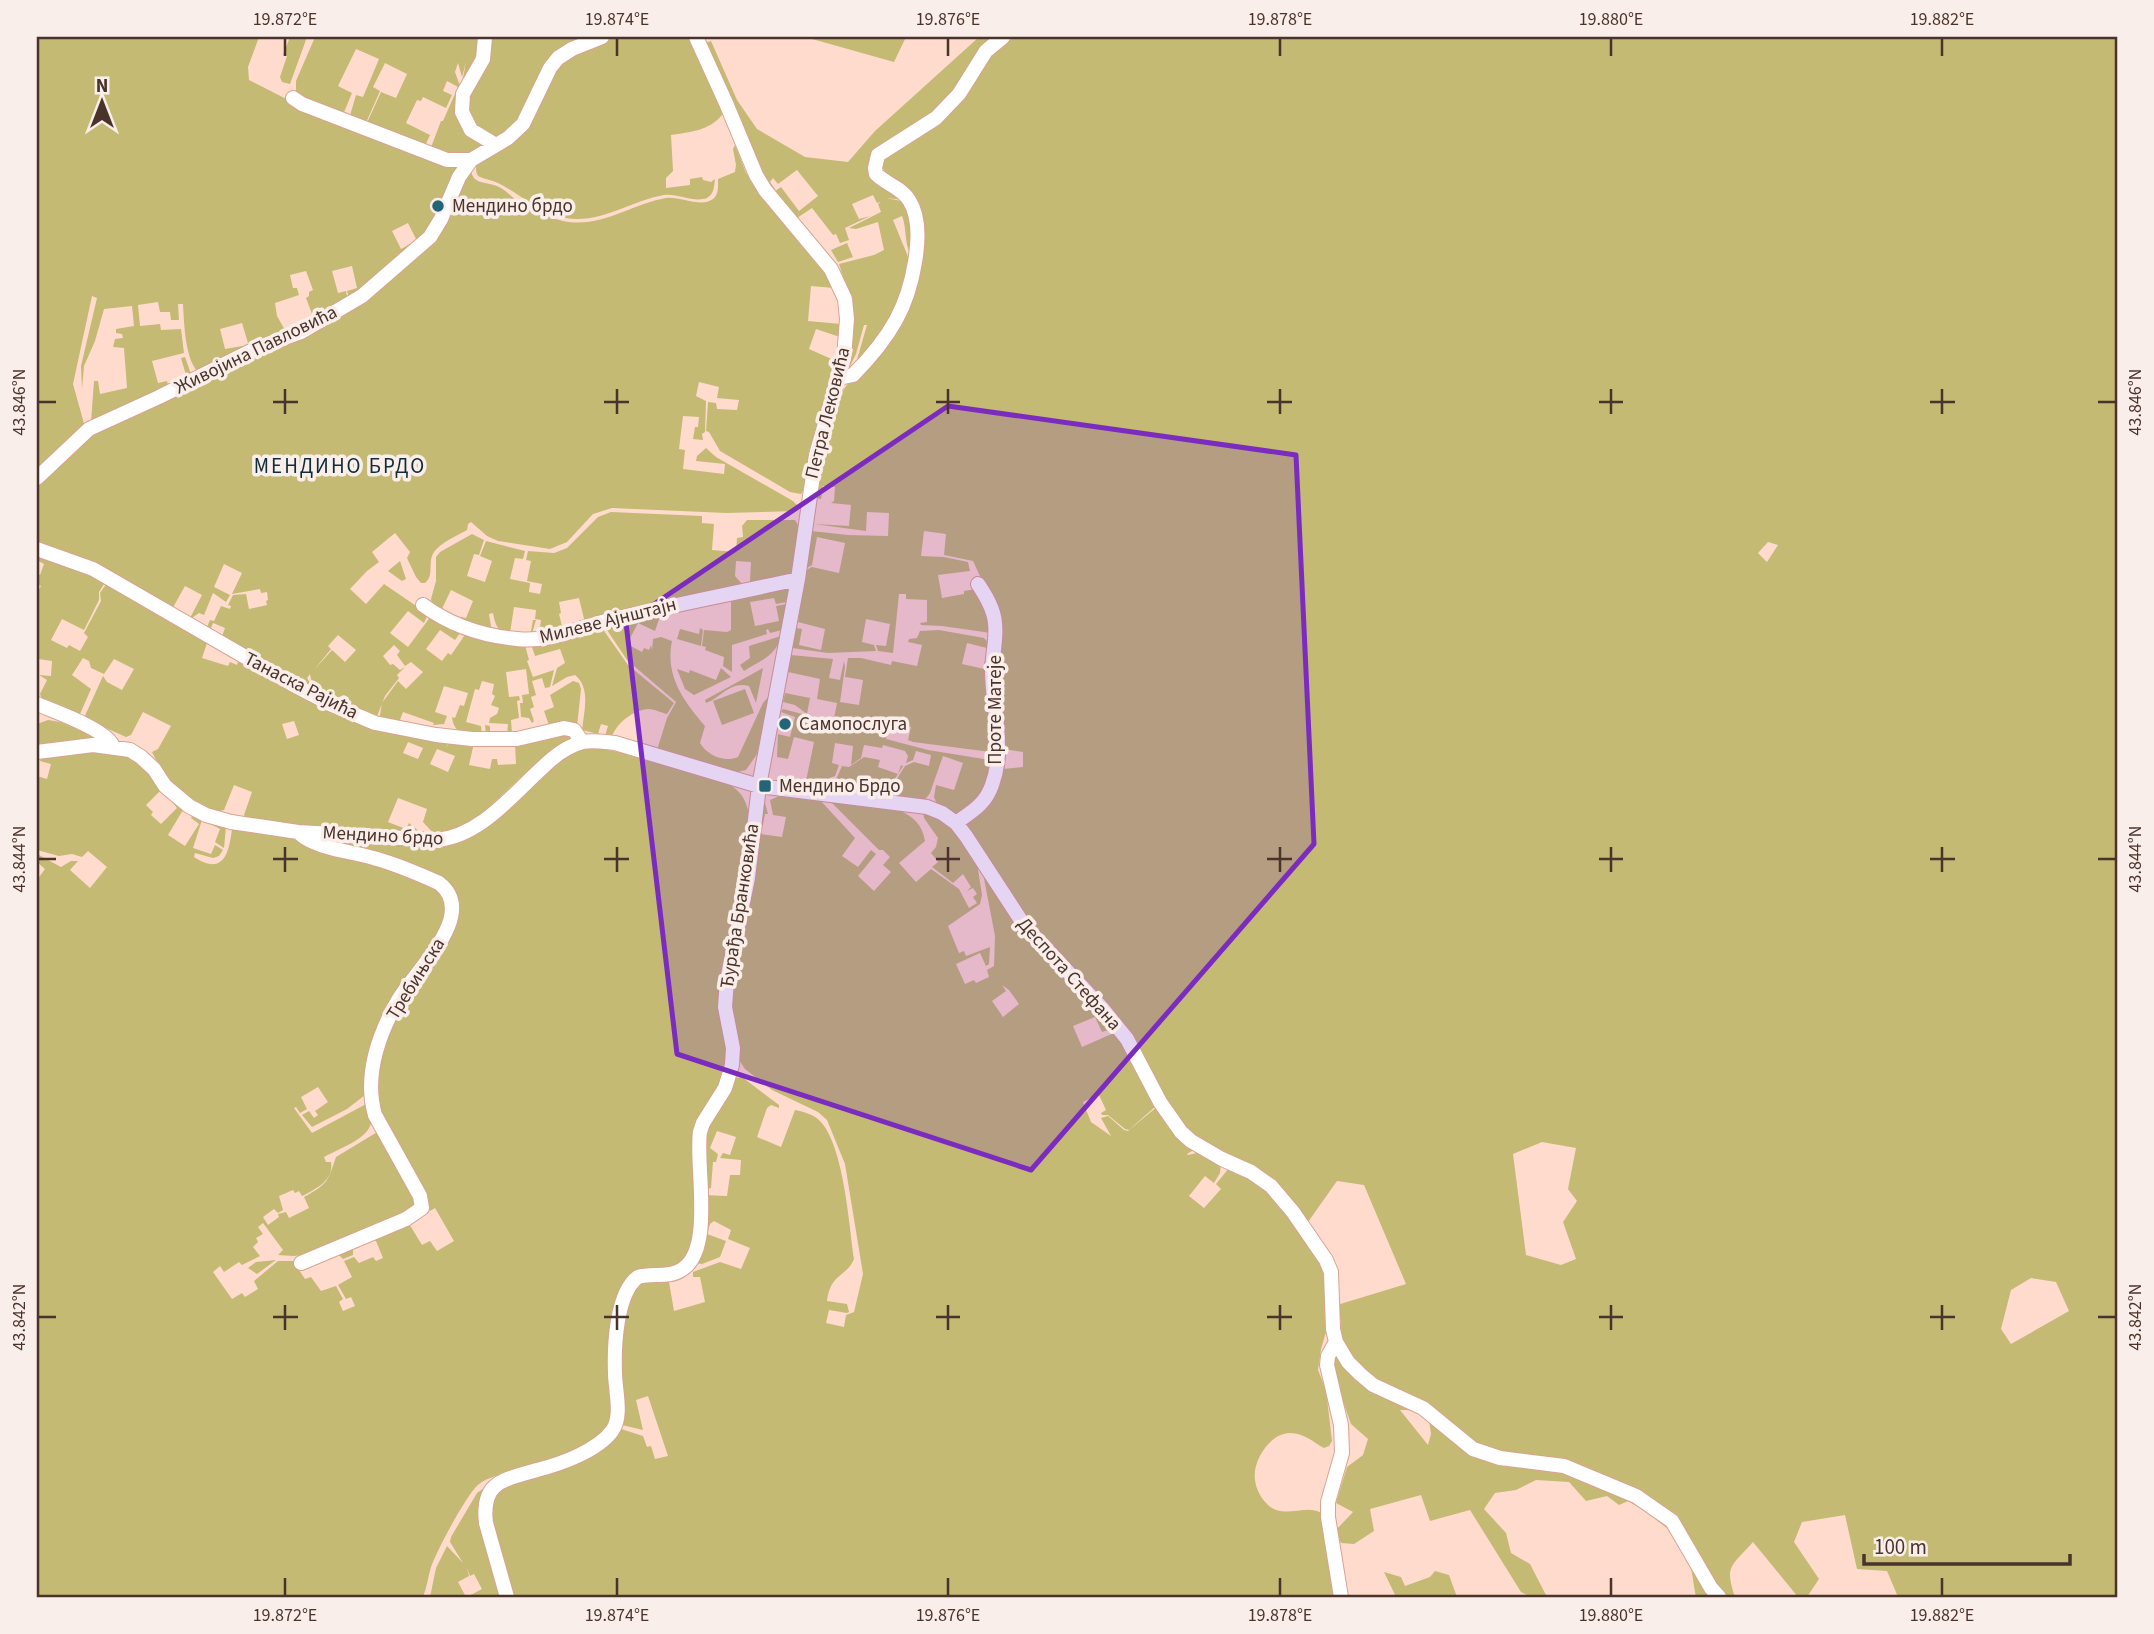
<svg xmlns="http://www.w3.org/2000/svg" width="2154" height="1634" font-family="'Source Sans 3',sans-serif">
<rect width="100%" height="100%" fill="#ffdbce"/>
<path fill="#c4ba74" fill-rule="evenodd" d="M37 37H259L248 67 249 80 302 107 463 163 436 223 417 241 408 223 392 231 401 249 410 244 413 250 350 301 347 291 357 288 352 266 332 271 338 293 346 291 348 302 314 319 306 298 309 296V292L313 290 306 271 290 275 293 288H297L299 295 275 303 277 316 286 332 252 347 248 343 242 323 220 329 225 349 248 345 198 372C185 359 184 322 183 304H178L179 320H171L170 312H160L158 302 138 305 140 326 160 324 161 330 181 329 184 353 152 361 158 383 167 381 168 385 184 380 183 376 186 375 181 358 185 357 192 377 91 422 94 381H98L100 394 127 388 124 348 113 347 115 339 123 338 122 334 116 333V329L134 326 132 306 104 309 95 341 84 366 82 389 81 366 97 298 92 296 73 384 85 427 37 474Z
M290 37H307L290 84 282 82 280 77 287 56 283 55Z
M315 37H483L484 47 466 81 463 78 466 62 462 77 458 63 455 72 460 86 459 111 487 144 466 156 430 150 441 121H443L458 87 447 81 443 91 452 95 446 108 423 97 421 101 417 100 406 123 430 135 424 148 366 125 381 92 396 98 407 74 385 63 373 87 380 91 365 125 349 119 356 95 363 97 379 59 356 49 338 86 352 93 342 117 296 93V81Z
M488 37H579L582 42 569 48 521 123 496 139 468 121 467 88Z
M611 37H689L722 109V115C709 131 690 132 671 135L673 171 666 178V188L690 185V179L702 177 703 180 711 182 715 179C714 187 714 194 707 198 694 203 677 193 664 195 629 201 602 224 565 218 540 214 520 194 498 183 491 180 484 179 478 176 467 155 503 149 514 138 531 120 541 81 559 64 573 50 593 44 611 37Z
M805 37H906L894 62Z
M979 37H997L938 108 873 157 905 200 886 198 906 202 913 221 910 253C904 241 907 229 902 216L893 220 911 264 902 302 854 370 867 325H864L856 354 848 370 853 307 839 264 874 255 884 250 878 222 856 229 849 228 881 212 878 204 881 202 877 203 873 195 852 204 859 219 870 216 845 228 849 240 840 243 836 234 833 235 812 208 797 218 774 192 781 187 799 211 818 196 797 170 778 184 773 178 770 182 775 189 773 190 763 176 705 43 711 41 737 100 757 129 805 157 848 162 875 131Z
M1014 37H2117V1597H1898L1887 1571 1857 1569 1845 1515 1802 1522 1794 1542 1819 1579 1807 1597H1798L1753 1542C1732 1566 1724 1565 1735 1597H1696C1693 1583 1692 1566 1687 1553 1680 1534 1645 1511 1628 1501L1619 1505 1607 1496 1586 1501 1569 1482 1536 1480 1516 1490 1495 1493 1484 1509 1506 1533 1511 1553 1530 1564 1547 1597H1531L1521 1592 1470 1510 1430 1521 1421 1495 1370 1509 1374 1531 1354 1544 1341 1543 1336 1530 1353 1512 1336 1503 1347 1467 1363 1455 1368 1439 1351 1424 1337 1384 1334 1362 1341 1321 1337 1305 1406 1284 1364 1185 1337 1181 1308 1222 1181 1127 1143 1058 1032 929 966 825V822L1003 769 1023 767V752L1004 749 993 604 973 561 944 555 946 534 924 531 921 556 944 557 968 562 970 571 938 575 942 598 964 594V591L976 589 982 594 991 633 942 626 921 625 920 623 927 622V600L906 599V594H899L893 653 878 651 876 645 886 646 890 624 866 619 862 642 874 645 876 651 828 653 792 648 796 628 802 629 799 645 821 650 825 629 798 622 806 570 812 567 839 573 845 543 817 537 812 565 807 568 811 531 848 535 888 536 889 513 867 512 866 531 814 524 849 526 851 505 831 503 834 501 835 487 823 486 821 499 816 498 823 455 840 396 846 386 880 349 920 241 897 180 886 173 882 167 883 161 948 116 977 79 986 60ZM1768 542 1778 545 1767 562 1758 553ZM1542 1142 1576 1148 1568 1189 1577 1201 1563 1222 1576 1259 1561 1265 1526 1255 1513 1154ZM2031 1278 2056 1282 2069 1311 2011 1344 2001 1329 2011 1290ZM1400 1410H1423L1428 1413 1431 1434 1428 1445Z
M735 145 746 173 821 266 834 288 811 286 808 321 841 324 840 337 816 329 809 349 836 361 809 456 804 489 801 494 790 492 720 451 709 432 706 431 708 402 716 403 717 409 737 410 739 400 717 398 719 387 699 382 696 396 706 401 705 432 702 434 703 440 693 439 695 427H698L699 417 683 416 679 449 685 450 683 469 724 474 725 464 696 461 697 456 706 448 716 457 793 501 797 505V511L726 513 612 508 593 514 567 542 550 549 498 541 487 536 471 522 468 524 467 530C457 536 441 542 434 552 427 562 435 575 425 583H421L416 577 407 558 410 552 395 533 372 552 379 562 367 571 350 589 366 604 384 584 428 614 424 623 408 611 390 633 408 647 431 616 462 630 455 640 440 630 426 649 442 661 448 653 451 655 467 632 525 645 529 660 527 661 533 677 554 670 550 687 545 688 542 678 532 681 536 695 531 697 534 707 530 709 534 721 532 723 529 718 521 717 520 703H523L522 695 529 694 526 669 506 672 509 697 519 696 520 700 517 701 519 718 511 720 512 734 523 733C511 738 498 737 486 736L485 725 490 726V736H507L508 724 489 723 490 718 497 714 499 708 491 705 495 696 492 694 494 684 482 681 479 690 475 689 466 722 481 726 482 736C467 735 454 735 452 717L455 718 460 705 464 706 468 693 444 686 435 712 447 716 444 724 433 725 434 723 403 712 400 720 431 731 449 730 450 734 379 721 382 703 398 681 406 689 423 672 411 662 405 666 397 655 400 651 394 645 383 656 390 665 393 664 400 670 405 667 397 675 399 678 385 696 376 719 371 720C350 712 313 700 310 674L307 678 316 693 212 636 221 639 225 628 213 623 209 634 193 625 199 624 207 627 210 620 214 621 221 606 230 609 231 606 228 605 233 595 246 594 249 609 267 605 266 601 268 600 267 592 261 593 260 589 232 594 242 573 224 564 214 587 230 595 226 602 213 593 204 615 199 613 189 620 202 595 185 586 171 611 94 567 37 545V482L76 443 92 431 98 432 111 422C159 400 207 376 256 352 277 342 300 338 320 326 359 305 395 276 427 245 449 223 449 188 471 167 471 185 484 181 497 186 505 189 511 197 519 202 531 209 549 218 563 221 600 229 631 204 666 198 680 196 701 208 713 199 719 194 718 186 718 179L735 172 736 165 733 149ZM338 635 356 650 345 662 332 650 314 670 331 649 328 646Z
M847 243 853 257 838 262 831 250Z
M611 512 702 516V523L714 524 712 550 736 552 737 538 743 537 742 526 747 520H795L798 525 793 571 789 576 755 585 750 581 751 562 736 561 735 576 742 584 739 587 709 592 585 623 579 598 559 602 561 613 559 614 563 630 539 635 541 620 535 619 536 610 514 607 510 633 530 636 533 620H536L531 637C509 637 497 638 493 613L489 614 492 632 459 622 461 617 466 618 473 601 451 590 440 613 433 607 431 599 436 581V557L440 552 472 534 484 540 479 555 474 554 467 576 485 582 492 561 480 556 486 541 525 551 523 559 515 558 510 579 530 583 529 592 540 594 542 584 527 581 531 561 526 560 528 551 554 553 567 548 598 517Z
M39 554 107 579 99 592V600L84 630 62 619 51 640 67 648 69 645 80 651 88 637 84 633 101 601 100 593 109 580 220 648 207 643 202 658 228 666 230 662 237 665 239 658 317 700 449 739 446 749 450 739 474 743 469 765 490 769 492 759H497L498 765 516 764 515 743 556 732 573 737 546 754 477 818 464 827 434 834 423 822 427 809 398 798 388 822 406 829 409 823 421 833 298 826 246 818 244 815 252 792 234 785 224 810C196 819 162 773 152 752L158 749 171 726 143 712 131 735 126 737 84 718 103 676 107 682 122 690 134 669 114 659 104 674 91 668 89 661 83 658 72 675 91 689 80 714 78 715 43 701 40 694 47 680 39 675 51 676 52 661 38 659 37 667V593L41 586 37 583V574L40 575 44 564 37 560ZM294 721 299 735 287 739 282 724ZM408 742 423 748 418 759 403 753ZM437 749 455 756 448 772 430 764Z
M400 561 406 579 402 581 388 571Z
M790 586 787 602 776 604 774 598 750 602 755 626 779 621 776 606 787 604 782 630 770 633 768 629 766 630 767 634 732 645V672L723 666 724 657 705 650 706 647 702 646 704 630 727 632 731 630V596Z
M657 614 659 619 655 631 638 623 627 644 642 652 644 648 649 650 651 645 652 650 653 639 661 637 672 641C665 676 683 700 705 726L700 743C707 755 724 763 738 757L763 703 769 696 757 754 746 770 737 772 657 750 667 718 676 702 627 660 607 630 601 627Z
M602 628 628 665 674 703 667 714C662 713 654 709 649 709 633 710 618 722 612 736H605L608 726 601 724 598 734 582 730C584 711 591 688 575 675L567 677 552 686 557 668 565 663 560 649 535 656 531 644Z
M700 628 703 630 701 646 677 639 680 629 699 634Z
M939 630 984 638 991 646 989 668 984 666 987 648 967 643 962 664 989 670 991 752 913 742 908 740 911 727 892 721 886 739 928 750 990 760 992 763 985 794 961 814H955L937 804 934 797 936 785 954 790 963 763 943 756 930 793 924 801 877 797 893 785 905 766 914 762 929 766 931 755 916 751 913 760 906 763 908 756 905 751 883 745 882 748 864 745 861 758 851 765 853 746 835 743 832 763 839 765 835 776 821 781H806L814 742 794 737 788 759 777 757 778 734 790 737 795 717 781 712 783 709 802 714 808 720 833 724 837 703 817 699 820 679 788 672 791 655 833 659 829 678 840 680 844 661 845 667 840 702 859 705 863 680 845 677 848 658H861L891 665 892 661 917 666 922 645 908 642 909 639 917 638 920 631Z
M781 636C776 656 760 661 744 671L740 665 750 658 749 646Z
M721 668 731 677 694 695 685 689 677 669 689 673 690 670 716 680Z
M763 668 756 703 749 686C730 681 721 698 706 703L705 700Z
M573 681 579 683 581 689 577 727 550 728 544 711 554 707 550 695Z
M745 689 754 713 722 725 713 701Z
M785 693 810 698 807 714 795 705 783 702Z
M48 720 60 722 92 735 93 739 37 746V724Z
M591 747 619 752 730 785C740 791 745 798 748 810 752 825 749 842 748 857 742 901 729 944 724 988 721 1015 735 1041 728 1067 723 1092 700 1110 697 1135 693 1164 701 1195 698 1225 696 1239 689 1252 684 1265 668 1274 649 1267 634 1277 613 1290 611 1349 612 1372 613 1390 621 1414 610 1429 597 1446 555 1463 535 1468 517 1473 488 1473 475 1488 464 1500 437 1550 431 1567 428 1577 427 1587 423 1597H37V880L45 869 37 862V854L61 867 71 861H78L70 870 90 888 107 867 88 851 82 857 72 854 59 856 37 850V776L47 779 51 764 40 761 41 758C74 752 117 742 144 767 151 773 156 782 161 790L146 805 153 812 151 815 161 824 177 808 172 801 183 810 168 835 185 846 199 824 191 818 192 816 202 820 193 848 211 854 215 845 223 850 219 856 213 858 195 853 194 857C223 876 229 854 232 829H235C255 832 275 833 295 837 303 839 311 845 320 848 351 858 421 868 443 892L447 909 443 927 425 958 407 978 382 1028 369 1070 365 1095 347 1109 312 1127 302 1115 309 1111 314 1118 318 1115 315 1111 328 1102 318 1087 301 1097 307 1109 300 1113 296 1107 294 1108 312 1133 368 1103C384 1135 347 1144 324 1157L326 1162H331C334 1180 316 1189 302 1196L299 1191 295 1193 293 1190 279 1196 283 1210 278 1213 274 1209 263 1217 268 1225 279 1217 278 1214 286 1212 289 1218 309 1208 304 1197C328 1184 328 1181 336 1157L379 1131 420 1201 418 1209 319 1253 294 1256 278 1255 283 1250 263 1223 258 1227 263 1234 256 1238 258 1242 253 1247 260 1256 242 1265 239 1262 224 1272 220 1266 213 1272 232 1299 242 1293 245 1297 258 1289 254 1281 278 1261H293L305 1279 311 1277 321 1291 336 1286 343 1299 339 1302 343 1311 355 1306 351 1297 346 1299 338 1285 352 1277 344 1261 354 1257 359 1263 373 1257 376 1261 383 1258 376 1241 371 1240 353 1247V1255L343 1259 337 1253 313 1265 312 1263 408 1222 422 1245 430 1241 437 1251 454 1241 435 1208 430 1211 424 1195 386 1129C387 1119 378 1109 376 1099 371 1083 375 1067 380 1052 385 1035 391 1017 400 1002 417 974 488 910 441 880 406 859 362 854 325 839L438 847C455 845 466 841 481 831 510 806 553 753 591 747Z
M864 757 880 760 878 767 898 774 901 765 903 766 891 785H886L865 795 796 786H824L835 782 842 766 849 767Z
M784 794 820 800 855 838 842 856 858 867 871 850 876 854 858 876 874 891 891 872 883 865 890 857 883 850H879L826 797 898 810C913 816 922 824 925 841L899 863 916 882 931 869 959 889 969 908 977 903 973 897 977 894 973 888 967 891 971 887 963 874 953 883 932 867 938 862 931 853 936 847 938 838 924 818 923 812 949 823 977 863 982 895 980 904 948 926 959 953 964 951 966 956 990 947 989 964 986 966 980 953 956 964 965 984 974 980 976 983 989 977 987 970 994 966 995 936 982 868 1114 1028 1102 1032 1095 1017 1073 1026 1082 1047 1116 1032 1157 1105 1129 1130 1125 1129 1108 1115H1102L1101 1113 1106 1110 1099 1095 1083 1102 1091 1122 1111 1136 1101 1118 1108 1116 1124 1130 1128 1131 1158 1106 1195 1149 1187 1154 1188 1155 1201 1152 1221 1163 1220 1173 1214 1183 1205 1176 1189 1196 1204 1208 1221 1189 1216 1184 1229 1168 1263 1184 1312 1245 1326 1275 1328 1325 1321 1349 1318 1370 1326 1390 1332 1441 1329 1446 1324 1448C1313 1442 1304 1433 1290 1433 1270 1433 1252 1461 1255 1480 1256 1489 1261 1498 1267 1504 1283 1521 1307 1502 1323 1514L1348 1592 1347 1597H510L488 1508 502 1484 618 1428 643 1436 647 1447 651 1446 655 1459 668 1456 648 1396 636 1400 643 1430 622 1425 620 1336 634 1284 675 1278V1281L669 1282 674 1311 705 1302 700 1277H693V1272L720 1262 741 1269 750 1248 728 1239 731 1230 714 1221 710 1224 707 1234 726 1241 720 1257 702 1264 695 1263 704 1195 727 1196 730 1175H740L741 1160 720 1158 723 1153 730 1155 736 1137 717 1131 710 1148 718 1154 716 1162H713L711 1188 704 1190 702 1138 734 1078 742 1077 779 1105V1108L771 1105 767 1108 757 1137 781 1147 795 1110C804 1112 813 1114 820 1121 844 1146 849 1225 854 1259 846 1278 831 1272 827 1301L847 1304 849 1312 847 1313 829 1310 826 1323 844 1327 846 1315 854 1312 863 1274 845 1164 827 1120 818 1112 772 1090 745 1069 739 1060 729 1000 761 806 765 803 768 814H765L761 834 782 837 786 817 773 815 770 800ZM1002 985 1009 990 1019 1004 1003 1017 992 1001 1006 991Z
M205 821 226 827 224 848 215 842 220 829Z
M276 1260 257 1274 248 1268 256 1262Z
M490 1484 488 1491 504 1597H467L482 1589 474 1574 470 1576 467 1568 469 1576 458 1582 466 1597H430L436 1568 447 1546 463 1563 450 1542 451 1537 477 1493Z
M1435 1571 1449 1575 1457 1597H1396L1384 1572 1401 1577 1405 1586 1430 1577Z"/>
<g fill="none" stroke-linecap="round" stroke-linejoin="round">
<defs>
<path id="minor" d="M485 37 483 59 463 94 462 112 471 130 496 145
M293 98 302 104 447 160H471
M839 378 853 375C869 359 885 340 896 320 911 293 928 229 909 200 902 188 886 184 876 174L875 168 878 155 936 118 959 94 986 51 1003 37
M37 478 89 429 159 397 257 348 301 332 362 296 430 237 441 219 459 177 471 160 508 138 523 124 550 68 558 58 572 49 602 37
M37 549 93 569 292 684 330 704 375 723 436 735 472 739H517L564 728 574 730 582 742
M423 605C450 625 483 636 517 639 549 643 580 627 610 620 673 605 736 593 798 579
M37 704C53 711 109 730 113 747
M37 752 93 745 130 750 141 757 154 769 165 786 189 806 206 815 231 822 298 832 437 840C480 836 511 796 542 768 553 757 567 746 583 742 593 740 604 742 615 743L759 786 927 807 942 813 956 823 966 836 1024 925 1102 1008 1127 1039 1160 1102 1181 1132 1191 1141 1222 1159 1251 1172 1271 1186 1293 1212 1326 1260 1331 1272 1333 1329 1336 1342 1348 1362 1360 1374 1373 1385 1423 1408 1473 1449 1500 1458 1564 1466 1636 1496 1672 1521 1711 1588 1719 1597
M956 823C972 811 985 805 992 785 1006 747 992 710 992 672 992 656 997 640 995 623 994 609 986 596 978 584
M300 834C316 849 356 852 377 859 398 865 419 874 439 883 480 915 413 972 397 1002 378 1036 364 1077 375 1115L420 1196 422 1208 406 1219 301 1263
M1336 1342 1328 1356 1327 1365 1341 1425 1342 1453 1328 1502V1517L1341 1597
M507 1597 486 1523C481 1481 504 1480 537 1470 561 1464 597 1451 612 1431 623 1416 615 1390 615 1373 614 1347 616 1293 638 1277 652 1273 669 1278 681 1270 715 1251 695 1166 700 1132L703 1123 725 1088 732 1065 733 1048 725 1007 727 980 748 878 759 786 798 579 816 455 844 358 847 319 845 299 831 269 765 190 756 175 726 103 696 37"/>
</defs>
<use href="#minor" stroke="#daa38f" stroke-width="16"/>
<use href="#minor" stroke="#fff" stroke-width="14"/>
</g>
<path fill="#7b2cbf" fill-opacity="0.2" stroke="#7b2cbf" stroke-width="5" stroke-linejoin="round" d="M948 406 1296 455 1314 844 1031 1170 677 1054 626 623Z"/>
<path fill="none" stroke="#4a332b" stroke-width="2.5" d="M285 38V56M617 38V56M948 38V56M1280 38V56M1611 38V56M1942 38V56M285 389V414M617 389V414M948 389V414M1280 389V414M1611 389V414M1942 389V414M38 402H56M273 402H298M604 402H629M936 402H960M1267 402H1292M1599 402H1623M1930 402H1955M2098 402H2116M285 847V872M617 847V872M948 847V872M1280 847V872M1611 847V872M1942 847V872M38 859H56M273 859H298M604 859H629M936 859H960M1267 859H1292M1599 859H1623M1930 859H1955M2098 859H2116M285 1305V1330M617 1305V1330M948 1305V1330M1280 1305V1330M1611 1305V1330M1942 1305V1330M38 1317H56M273 1317H298M604 1317H629M936 1317H960M1267 1317H1292M1599 1317H1623M1930 1317H1955M2098 1317H2116M285 1578V1596M617 1578V1596M948 1578V1596M1280 1578V1596M1611 1578V1596M1942 1578V1596"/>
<g fill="#236578" stroke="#faeeea" stroke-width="2.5">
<circle cx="438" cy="206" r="7"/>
<circle cx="785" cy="724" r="7"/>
<rect x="758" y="779" width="14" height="14" rx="3.5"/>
</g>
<g text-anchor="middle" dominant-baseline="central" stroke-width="7" stroke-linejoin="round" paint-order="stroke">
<g font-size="19" fill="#4a332b" stroke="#faeeea" text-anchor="start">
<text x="452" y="206">Мендино брдо</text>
<text x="799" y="724">Самопослуга</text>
<text x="779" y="786">Мендино Брдо</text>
</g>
<g font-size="19" fill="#4a332b" stroke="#faeeea">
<text transform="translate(256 350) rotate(-26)">Живојина Павловића</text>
<text transform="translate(828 413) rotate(-76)">Петра Лековића</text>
<text transform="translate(608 621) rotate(-14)">Милеве Ајнштајн</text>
<text transform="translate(301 686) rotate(27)">Танаска Рајића</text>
<text transform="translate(995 710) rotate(-90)">Проте Матеје</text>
<text transform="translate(383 836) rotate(3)">Мендино брдо</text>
<text transform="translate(740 906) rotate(-81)">Ђурађа Бранковића</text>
<text transform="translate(1069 974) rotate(48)">Деспота Стефана</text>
<text transform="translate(416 979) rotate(-58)">Требињска</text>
</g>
<g font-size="21" letter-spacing="2" fill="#0e2d37" stroke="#faeeea">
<text x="340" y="466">МЕНДИНО БРДО</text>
</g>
</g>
<rect width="2154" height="1634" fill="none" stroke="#faeeea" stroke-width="77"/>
<g transform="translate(102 102)" stroke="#faeeea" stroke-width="5" paint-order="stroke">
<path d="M0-5L12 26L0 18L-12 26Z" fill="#4a332b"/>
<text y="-10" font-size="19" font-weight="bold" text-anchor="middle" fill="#4a332b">N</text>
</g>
<path d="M1864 1554v10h206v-10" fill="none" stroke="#4a332b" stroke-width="3.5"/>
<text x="1874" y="1554" font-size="21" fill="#4a332b" stroke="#faeeea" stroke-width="5" paint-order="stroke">100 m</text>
<rect x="38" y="38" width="2078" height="1558" fill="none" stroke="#4a332b" stroke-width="2.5"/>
<g font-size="18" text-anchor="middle" fill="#4a332b">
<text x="285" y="25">19.872°E</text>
<text x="617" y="25">19.874°E</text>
<text x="948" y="25">19.876°E</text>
<text x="1280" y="25">19.878°E</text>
<text x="1611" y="25">19.880°E</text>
<text x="1942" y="25">19.882°E</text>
<text transform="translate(19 402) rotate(-90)" y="6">43.846°N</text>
<text transform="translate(2135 402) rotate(-90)" y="6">43.846°N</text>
<text transform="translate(19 859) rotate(-90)" y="6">43.844°N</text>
<text transform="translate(2135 859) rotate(-90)" y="6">43.844°N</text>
<text transform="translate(19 1317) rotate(-90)" y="6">43.842°N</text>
<text transform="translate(2135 1317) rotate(-90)" y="6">43.842°N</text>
<text x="285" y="1621">19.872°E</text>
<text x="617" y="1621">19.874°E</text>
<text x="948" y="1621">19.876°E</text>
<text x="1280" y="1621">19.878°E</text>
<text x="1611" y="1621">19.880°E</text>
<text x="1942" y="1621">19.882°E</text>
</g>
</svg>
